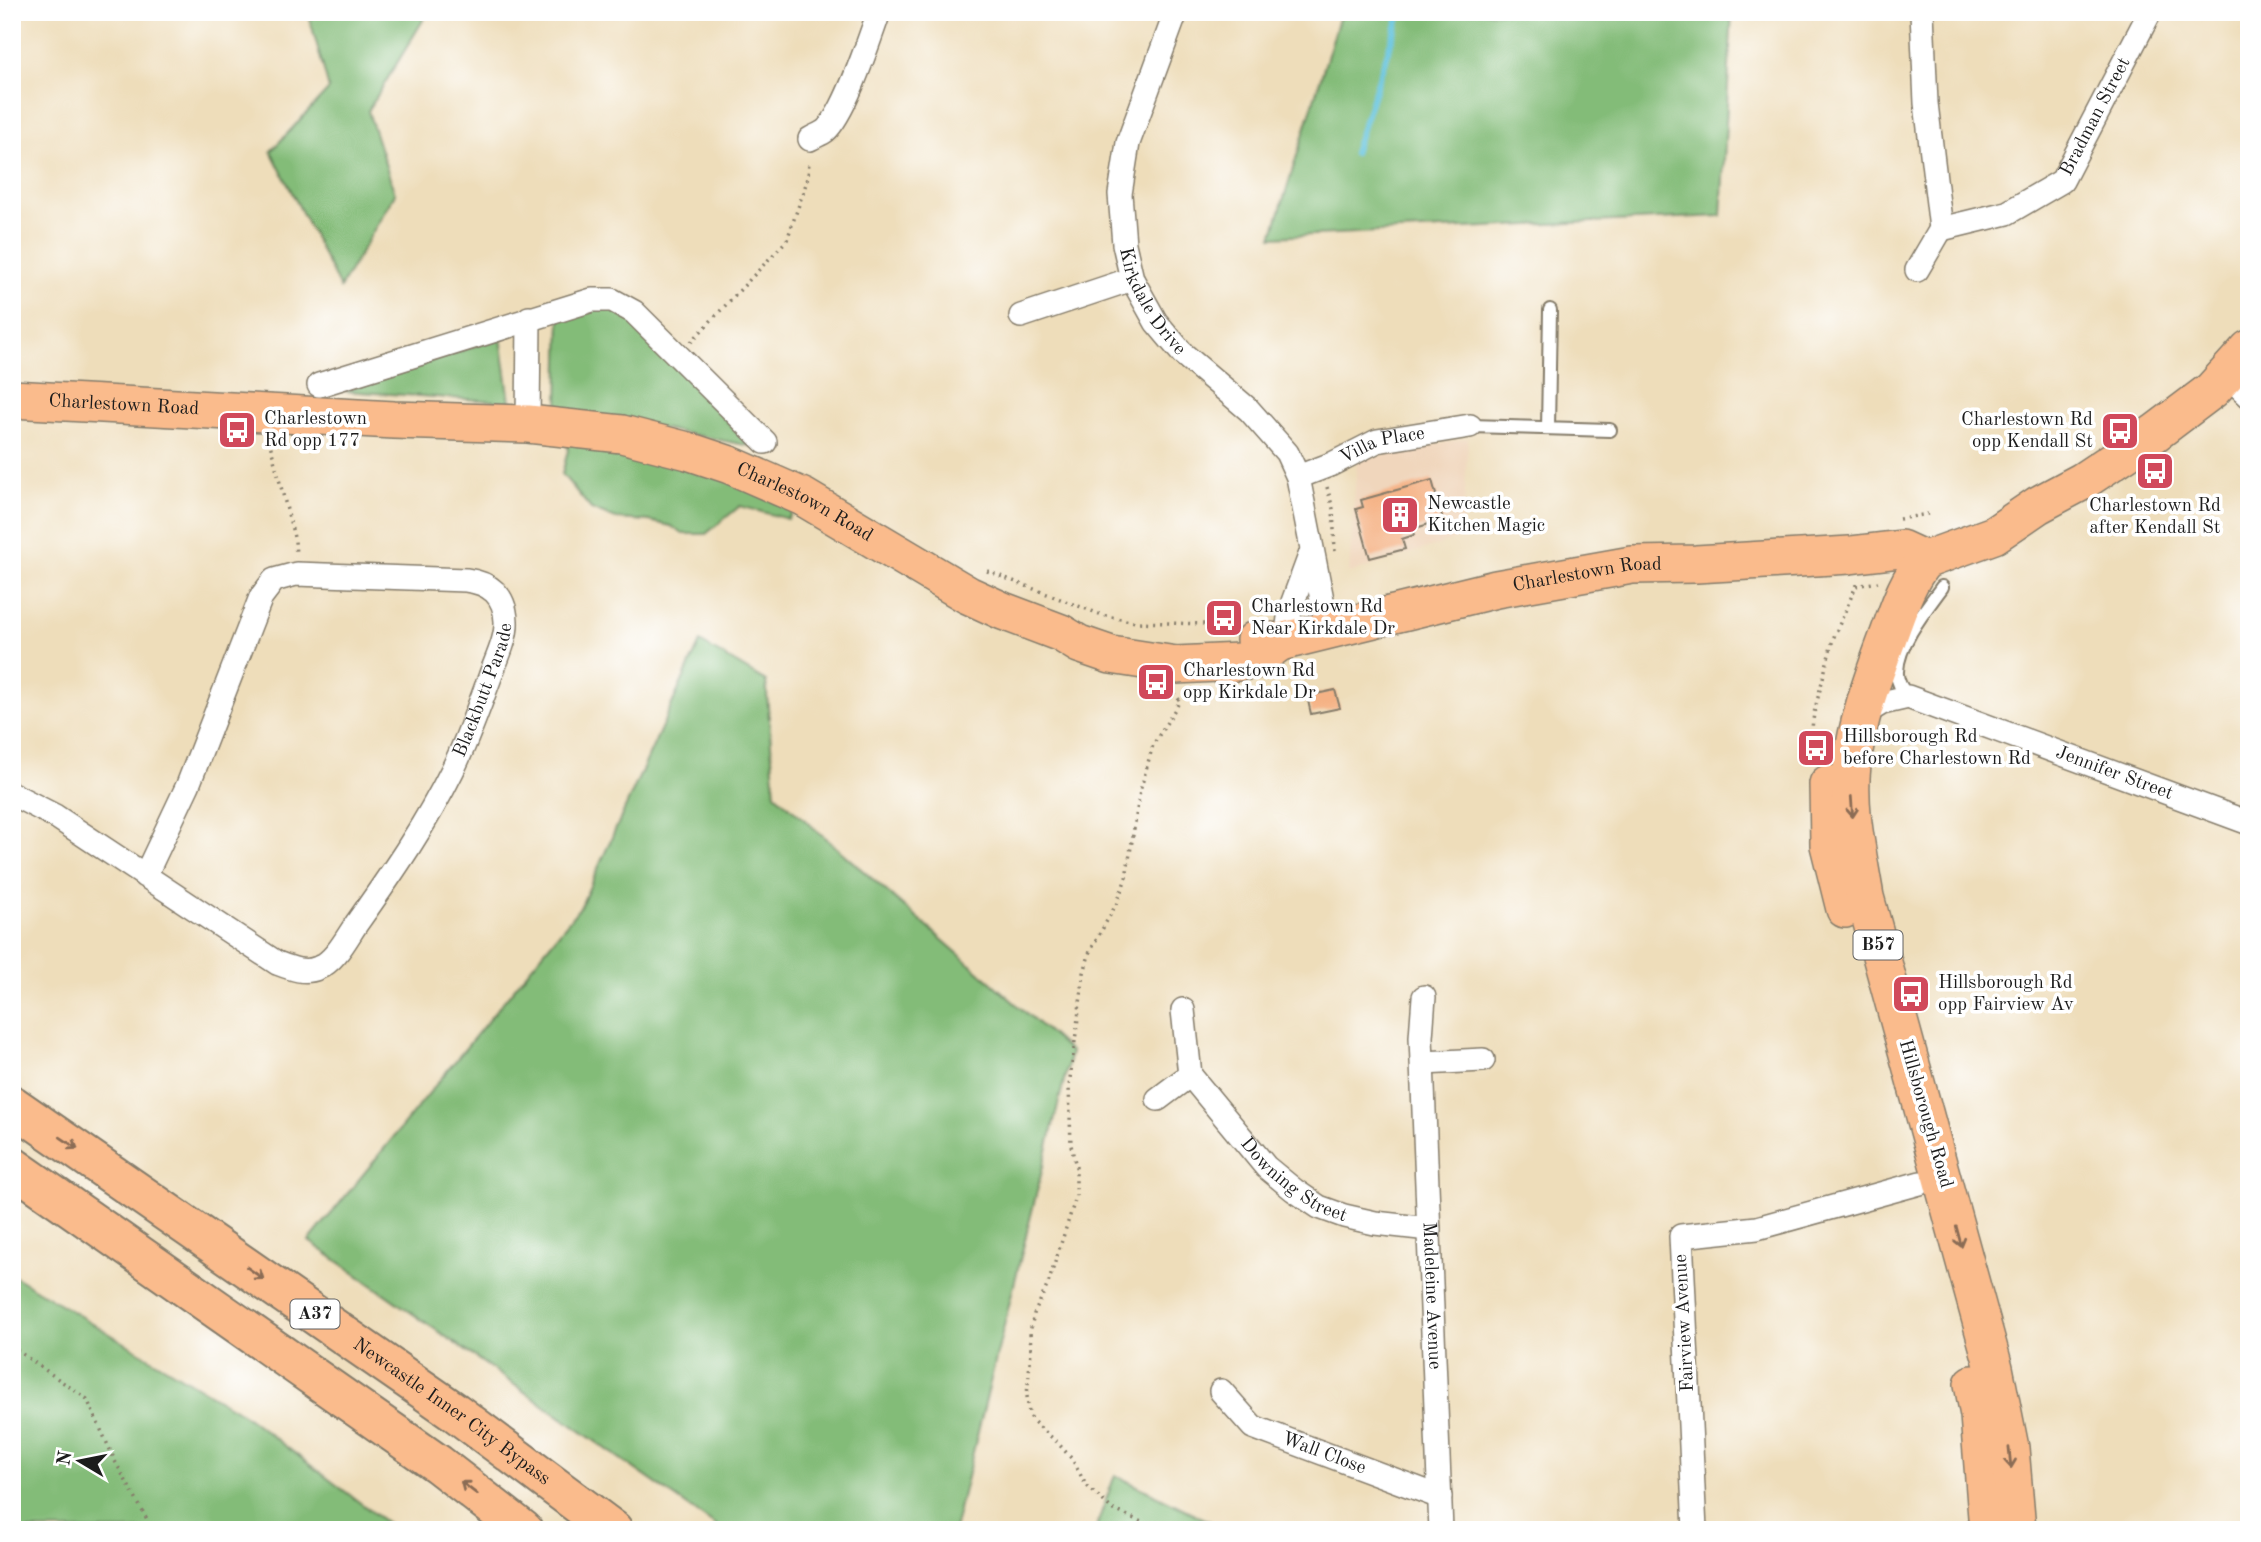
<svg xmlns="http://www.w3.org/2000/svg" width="2261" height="1542" font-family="'Old Standard TT',serif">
<rect width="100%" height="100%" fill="#fff"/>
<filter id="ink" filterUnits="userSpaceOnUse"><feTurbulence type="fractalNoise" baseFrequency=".0143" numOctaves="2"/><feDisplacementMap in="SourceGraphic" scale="14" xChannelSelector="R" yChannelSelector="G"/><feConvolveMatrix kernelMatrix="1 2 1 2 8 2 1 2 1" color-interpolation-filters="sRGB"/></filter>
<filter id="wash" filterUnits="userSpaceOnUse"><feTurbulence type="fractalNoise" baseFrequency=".00686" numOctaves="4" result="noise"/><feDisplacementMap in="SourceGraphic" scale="28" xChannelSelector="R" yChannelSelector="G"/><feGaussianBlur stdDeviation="1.57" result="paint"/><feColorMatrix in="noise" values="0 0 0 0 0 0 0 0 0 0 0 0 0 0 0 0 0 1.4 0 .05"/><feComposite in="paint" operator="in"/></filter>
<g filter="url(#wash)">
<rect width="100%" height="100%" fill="#eeddba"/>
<path fill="#f0d6bc" d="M1468 438 1462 537 1349 573 1357 460Z"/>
<path fill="#83bc78" stroke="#506c4a" stroke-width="2" d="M308 12H428L368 111 395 194 340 288 271 151 329 89Z
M1341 12H1732L1721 216 1272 237Z
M621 305 750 446 558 408 560 311Z
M501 337 510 402 344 391Z
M567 440 677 455 793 511 788 519 740 506 706 534H683L671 526 649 521 616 519 591 509 562 474 568 450Z
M700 642 766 681 775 794 1071 1052 954 1530H722L309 1241 581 906Z
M12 1275 243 1414 396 1530H12Z
M1115 1475 1227 1530H1095Z"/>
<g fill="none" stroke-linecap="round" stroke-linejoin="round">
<path stroke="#60c2de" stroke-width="6" d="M1354 153 1401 12"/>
</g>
<g id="blocks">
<path fill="#f5b285" d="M1432 480 1443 520 1412 529 1414 535 1402 539 1405 549 1370 558 1356 509 1363 507 1361 500Z
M1335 690 1340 708 1311 714 1307 696Z"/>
</g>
</g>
<g filter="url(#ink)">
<use href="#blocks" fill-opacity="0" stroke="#857c6b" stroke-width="2"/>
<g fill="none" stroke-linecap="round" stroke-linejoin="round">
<defs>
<path id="service" d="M1470 426 1610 430
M1548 428 1550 310
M1908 697C1902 689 1896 681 1897 671 1898 643 1926 609 1942 587"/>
<g id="minor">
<path id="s1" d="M1176 12 1128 143 1120 194 1124 244 1132 279 1156 322 1183 354 1249 410 1287 453 1298 477 1328 630"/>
<path id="s2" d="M1922 12 1926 103 1941 229 2007 213 2062 181 2150 12"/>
<path d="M810 139C815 136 821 134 825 131 845 114 869 40 879 12"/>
<path d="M1917 270 1941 229"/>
<path d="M1021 316 1132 279"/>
<path d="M2227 375 2249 396"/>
<path d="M319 385 592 300H612L634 312 765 442"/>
<path d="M528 424 529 318"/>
<path id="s3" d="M1298 477 1332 464 1377 441 1470 426"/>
<path d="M1286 641 1290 610 1311 553"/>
<path id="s4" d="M1862 715 1882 703 1908 697 2249 823"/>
<path id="s5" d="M12 794 55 816 277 963C290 968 304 974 318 968 336 961 348 935 359 920 393 872 426 824 452 771 467 741 478 709 490 677 496 660 507 639 506 621 505 595 490 583 466 580L296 574 274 580 261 597 188 785 145 876"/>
<path id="s6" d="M1424 997 1421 1037 1441 1530"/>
<path id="s7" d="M1183 1010 1190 1075 1266 1167 1294 1190 1319 1207 1344 1216 1375 1223 1429 1229"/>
<path d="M1423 1063 1483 1060"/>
<path d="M1158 1099 1190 1075"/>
<path id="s8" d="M1221 1391 1253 1427 1440 1497"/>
<path d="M1695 1530 1681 1236 1757 1228 1920 1183"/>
</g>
<g id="primary">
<path id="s9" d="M12 399 394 420 528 424 622 434 688 451 730 465 803 497 968 595 1003 611 1061 633 1079 644 1111 655 1176 665 1239 662 1255 660 1280 642"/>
<path id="s10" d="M1255 640 1280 642 1496 589 1632 565 1696 564 1850 555 1901 549 1925 560"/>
<path d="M1828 784 1829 845 1845 909"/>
<path d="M1973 1384 1979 1415 1988 1530"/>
<path d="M2017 1530 2010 1448 1994 1368 1865 897C1858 854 1847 808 1852 765 1857 721 1873 677 1888 637 1898 610 1906 582 1925 560L1994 535 2038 505 2083 481 2155 433 2212 390 2249 349"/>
</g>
<g id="motorway">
<path id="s11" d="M12 1105 455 1412 613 1530"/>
<path d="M12 1166 438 1464 523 1530"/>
</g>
</defs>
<use href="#service" stroke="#857c6b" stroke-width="16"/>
<use href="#minor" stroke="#857c6b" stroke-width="26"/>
<use href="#primary" stroke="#857c6b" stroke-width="40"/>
<use href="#motorway" stroke="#857c6b" stroke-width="42"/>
<path stroke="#857c6b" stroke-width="3.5" stroke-dasharray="2 5" stroke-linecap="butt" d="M691 342 787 240 808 178 809 160
M269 440 295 541 296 555
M1327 487 1333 509 1335 552
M1899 519 1928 514
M987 571 1102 615 1135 622 1204 624 1233 622
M1856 586 1878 582
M1817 759 1810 743 1814 713 1833 639 1856 586V580
M12 1345 15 1349 87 1399 116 1463 153 1530
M1160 1530 1112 1509 1086 1485 1072 1459 1057 1442 1034 1422 1029 1414 1027 1396 1031 1351 1030 1332 1034 1314 1048 1284 1076 1197V1167L1071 1145 1069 1086 1084 973 1090 951 1117 903 1126 878 1140 791 1153 745 1180 701 1175 694"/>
<use href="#service" stroke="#fff" stroke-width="12"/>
<use href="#minor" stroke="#fff" stroke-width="23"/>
<use href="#primary" stroke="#fabb8c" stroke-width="37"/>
<use href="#motorway" stroke="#fabb8c" stroke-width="38"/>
</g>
<defs><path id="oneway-shaft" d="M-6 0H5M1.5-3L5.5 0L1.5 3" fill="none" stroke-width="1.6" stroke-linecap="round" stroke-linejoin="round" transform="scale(1.75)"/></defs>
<g stroke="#8b6c54">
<use href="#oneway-shaft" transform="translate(1852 807) rotate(86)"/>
<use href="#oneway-shaft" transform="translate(69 1143) rotate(34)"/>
<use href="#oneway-shaft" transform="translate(1959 1237) rotate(75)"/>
<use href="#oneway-shaft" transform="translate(255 1273) rotate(35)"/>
<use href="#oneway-shaft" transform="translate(2010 1458) rotate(84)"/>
<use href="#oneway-shaft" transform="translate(469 1488) rotate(-142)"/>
</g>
</g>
<defs>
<symbol id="bus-square" viewBox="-11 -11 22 22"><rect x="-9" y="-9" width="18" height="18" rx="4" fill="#d1495b" stroke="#fff"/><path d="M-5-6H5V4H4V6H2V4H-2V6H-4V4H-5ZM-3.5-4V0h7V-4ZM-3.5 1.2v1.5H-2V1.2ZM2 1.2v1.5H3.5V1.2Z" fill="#fff"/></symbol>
<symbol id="building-square" viewBox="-11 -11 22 22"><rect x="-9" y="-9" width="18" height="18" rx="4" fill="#d1495b" stroke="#fff"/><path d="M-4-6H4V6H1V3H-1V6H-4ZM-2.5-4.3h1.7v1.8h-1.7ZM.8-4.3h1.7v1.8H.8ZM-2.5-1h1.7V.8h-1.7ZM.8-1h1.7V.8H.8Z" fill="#fff"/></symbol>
</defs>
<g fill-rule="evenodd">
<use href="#bus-square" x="215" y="408" width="44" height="44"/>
<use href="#bus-square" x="2098" y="409" width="44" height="44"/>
<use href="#bus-square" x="2133" y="449" width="44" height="44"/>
<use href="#building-square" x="1378" y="493" width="44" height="44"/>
<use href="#bus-square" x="1202" y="596" width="44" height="44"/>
<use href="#bus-square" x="1134" y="660" width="44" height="44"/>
<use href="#bus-square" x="1794" y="726" width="44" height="44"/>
<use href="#bus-square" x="1889" y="972" width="44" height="44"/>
</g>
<g text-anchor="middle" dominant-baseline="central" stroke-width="7" stroke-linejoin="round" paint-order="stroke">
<g fill="#fff" stroke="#606060" stroke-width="2">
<rect x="1853.5" y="930.5" width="49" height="29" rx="5"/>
<rect x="290.5" y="1299.5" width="49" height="29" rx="5"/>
</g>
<g font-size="18" font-weight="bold" fill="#1c1c1c">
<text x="1878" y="945">B57</text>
<text x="315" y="1314">A37</text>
</g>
<g font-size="19" fill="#1c1c1c" stroke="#fff">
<text stroke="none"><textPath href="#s2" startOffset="422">Bradman Street</textPath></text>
<text stroke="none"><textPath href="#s1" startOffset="306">Kirkdale Drive</textPath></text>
<text stroke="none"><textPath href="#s9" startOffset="112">Charlestown Road</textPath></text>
<text stroke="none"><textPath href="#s3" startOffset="91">Villa Place</textPath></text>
<text stroke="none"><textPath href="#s9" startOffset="807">Charlestown Road</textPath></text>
<text stroke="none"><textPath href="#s10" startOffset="340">Charlestown Road</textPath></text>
<text stroke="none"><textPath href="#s5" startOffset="684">Blackbutt Parade</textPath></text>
<text stroke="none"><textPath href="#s4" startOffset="270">Jennifer Street</textPath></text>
<text transform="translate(1925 1114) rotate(74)">Hillsborough Road</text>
<text stroke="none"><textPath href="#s7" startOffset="215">Downing Street</textPath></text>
<text stroke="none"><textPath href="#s6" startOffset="299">Madeleine Avenue</textPath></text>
<text transform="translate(1685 1323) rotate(-93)">Fairview Avenue</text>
<text stroke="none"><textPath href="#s11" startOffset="536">Newcastle Inner City Bypass</textPath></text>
<text stroke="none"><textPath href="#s8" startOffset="124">Wall Close</textPath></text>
</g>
<g font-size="19" fill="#1c1c1c" stroke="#fff" text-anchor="start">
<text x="264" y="419">Charlestown<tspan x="264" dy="22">Rd opp 177</tspan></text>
<text x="2093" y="420" text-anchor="end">Charlestown Rd<tspan x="2093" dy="22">opp Kendall St</tspan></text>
<text x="1427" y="504">Newcastle<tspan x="1427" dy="22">Kitchen Magic</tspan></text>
<text x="2155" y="506" text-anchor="middle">Charlestown Rd<tspan x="2155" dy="22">after Kendall St</tspan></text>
<text x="1251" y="607">Charlestown Rd<tspan x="1251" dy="22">Near Kirkdale Dr</tspan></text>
<text x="1183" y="671">Charlestown Rd<tspan x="1183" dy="22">opp Kirkdale Dr</tspan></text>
<text x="1843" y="737">Hillsborough Rd<tspan x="1843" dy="22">before Charlestown Rd</tspan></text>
<text x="1938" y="983">Hillsborough Rd<tspan x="1938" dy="22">opp Fairview Av</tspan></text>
</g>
</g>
<rect width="2261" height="1542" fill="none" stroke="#fff" stroke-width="42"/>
<g transform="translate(80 1461) rotate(280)" stroke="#ffffff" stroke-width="5" paint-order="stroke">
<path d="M0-5L12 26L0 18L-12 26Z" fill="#1c1c1c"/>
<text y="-10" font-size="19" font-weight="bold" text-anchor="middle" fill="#1c1c1c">N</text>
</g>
</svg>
